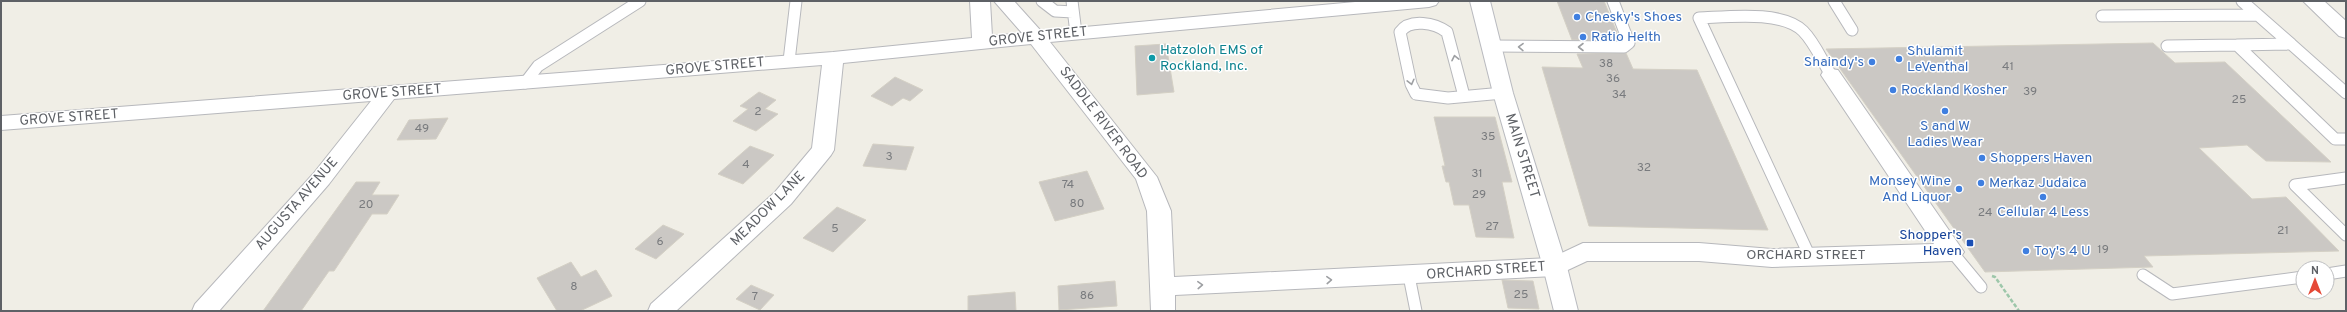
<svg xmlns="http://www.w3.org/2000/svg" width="2347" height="312" font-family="Overpass,sans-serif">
<rect width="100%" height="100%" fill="#f0eee6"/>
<path fill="#cbc8c4" stroke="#d4d0c5" d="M1557 1H1604L1620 40H1572Z
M2153 43 2175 63 2225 62 2331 162 2266 161 2247 145 2199 148 2252 199 2286 197 2339 251 2144 256 2153 267 1985 272 1826 49Z
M1166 44 1174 92 1137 95 1135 46Z
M1626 53 1633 69 1697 70 1768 230 1589 226 1542 67 1583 68 1577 54Z
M895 77 923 90 910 101 903 98 892 106 871 96Z
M759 92 776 100 765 109 778 114 756 131 733 121 748 109 740 106Z
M1434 117H1495L1512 182H1502L1514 238 1476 237 1469 205H1454L1449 182H1446L1442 166H1445Z
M448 118 436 139 397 140 409 120Z
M873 144 914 147 906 170 863 166Z
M750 146 774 155 743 184 718 174Z
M1087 171 1104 209 1055 221 1039 182Z
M356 182H380L372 195H399L387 214H372L334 271H329L301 311H263Z
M837 207 866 220 833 252 803 238Z
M663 225 684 234 656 259 635 249Z
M571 262 581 277 596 270 612 296 580 311H557L537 278Z
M1502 280 1533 281 1539 309 1508 308Z
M1115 281 1117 306 1059 310 1058 286Z
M751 285 774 295 760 310 736 299Z
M1015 292 1016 311H968V296Z"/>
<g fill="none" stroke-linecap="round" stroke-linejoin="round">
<defs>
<path id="lane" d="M1042 1 1055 11 1073 12
M1072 1 1076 33
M1834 1 1852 30
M2242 1 2291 44 2237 45 2335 139H2346
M2102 16 2257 15
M2291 44 2346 93
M1492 46 1624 47 1629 43 1613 1
M2167 46 2237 45
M789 61 796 1
M525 83 538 66 640 1
M1464 96 1447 32C1435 23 1410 18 1400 32L1411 84 1416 94 1448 98 1503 93
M2346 178 2295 185 2346 235
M1952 252 1981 287
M1810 257 1699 18C1727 17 1782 10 1803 31 1815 43 1822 61 1831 75
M2327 274 2346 271
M2143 275 2172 294 2303 277
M1409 276 1416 311"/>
<path id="street" d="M970 1H990L992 36 1022 33 994 1H1014L1041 31 1366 1H1439L1436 5 1429 7 1050 42 1157 177 1171 211 1174 277 1551 258 1583 243H1699L1772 249 1934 244 1821 75 1824 70 1831 69 1838 70 1964 252 1960 258 1952 261 1772 267 1699 261H1587L1555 276 1175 295V311H1151L1147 211 1136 179 1031 44 843 63 834 150 831 155 791 204 676 311H648L651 304 775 192 812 148 822 65 394 99 329 184 219 311H192L195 304 313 174 371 101 1 130V116L833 52 972 38Z
M2303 1H2324L2346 21V38L2339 36Z"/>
<path id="secondary" d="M1470 1H1490L1513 93 1567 267 1578 311H1554L1543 267 1493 93Z"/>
</defs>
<use href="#lane" stroke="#b7b8bc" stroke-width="13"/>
<use href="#street" stroke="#b7b8bc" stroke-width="2"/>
<use href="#secondary" stroke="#b8babf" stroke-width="2"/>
<path stroke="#9dc7aa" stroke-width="2.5" stroke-dasharray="4 2" stroke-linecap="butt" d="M1992 276 1995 277 2019 311"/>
<use href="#lane" stroke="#fff" stroke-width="11"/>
<use href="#street" fill="#fff" fill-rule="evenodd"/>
<use href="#secondary" fill="#fff" fill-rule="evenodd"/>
</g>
<defs><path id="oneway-chevron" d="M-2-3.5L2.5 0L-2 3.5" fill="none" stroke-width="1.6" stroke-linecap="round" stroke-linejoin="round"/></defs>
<g stroke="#9ea0a3">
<use href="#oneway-chevron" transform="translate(1521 47) rotate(-179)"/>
<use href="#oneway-chevron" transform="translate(1581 47) rotate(-180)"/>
<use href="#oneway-chevron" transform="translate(1455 58) rotate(-102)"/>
<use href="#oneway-chevron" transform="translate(1411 82) rotate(76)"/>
<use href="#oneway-chevron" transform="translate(1329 280) rotate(-3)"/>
<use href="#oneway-chevron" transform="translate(1200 285) rotate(-3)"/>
</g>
<g fill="#3f7fe0" stroke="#fff" stroke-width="1.5">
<circle cx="1577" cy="17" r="4"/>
<circle cx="1583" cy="37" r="4"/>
<circle cx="1899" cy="59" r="4"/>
<circle cx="1872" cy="62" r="4"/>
<circle cx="1893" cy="90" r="4"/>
<circle cx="1945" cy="111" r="4"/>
<circle cx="1982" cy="158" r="4"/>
<circle cx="1981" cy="183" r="4"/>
<circle cx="1959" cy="189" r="4"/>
<circle cx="2043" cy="197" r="4"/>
<circle cx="2026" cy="251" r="4"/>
</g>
<circle fill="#0f9aa8" stroke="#fff" stroke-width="1.5" cx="1152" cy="58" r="4"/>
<rect fill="#1a4fb4" stroke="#fff" stroke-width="1.5" x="1966" y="239" width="8" height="8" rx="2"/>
<g text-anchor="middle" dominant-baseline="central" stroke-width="3" stroke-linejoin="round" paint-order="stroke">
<g font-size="12" fill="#797b7e">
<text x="1606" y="64">38</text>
<text x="2008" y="67">41</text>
<text x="1613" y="79">36</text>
<text x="2030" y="92">39</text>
<text x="1619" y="95">34</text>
<text x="2239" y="100">25</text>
<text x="758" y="112">2</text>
<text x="422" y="129">49</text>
<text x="1488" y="137">35</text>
<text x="889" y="157">3</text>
<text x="746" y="165">4</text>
<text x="1644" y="168">32</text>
<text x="1477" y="174">31</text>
<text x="1068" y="185">74</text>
<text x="1479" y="195">29</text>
<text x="1077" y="204">80</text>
<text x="366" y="205">20</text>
<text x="1985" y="213">24</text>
<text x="1492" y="227">27</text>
<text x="835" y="229">5</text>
<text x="2283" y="231">21</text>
<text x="660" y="242">6</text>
<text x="2103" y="250">19</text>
<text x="574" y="287">8</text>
<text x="1521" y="295">25</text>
<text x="1087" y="296">86</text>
<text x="755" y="297">7</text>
</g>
<g font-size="14" fill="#366cbe" stroke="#fff" text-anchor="start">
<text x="1585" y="17">Chesky's Shoes</text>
<text x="1591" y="37">Ratio Helth</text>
<text x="1907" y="51">Shulamit<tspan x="1907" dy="16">LeVenthal</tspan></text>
<text x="1864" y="62" text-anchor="end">Shaindy's</text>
<text x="1901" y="90">Rockland Kosher</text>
<text x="1945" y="126" text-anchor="middle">S and W<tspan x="1945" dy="16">Ladies Wear</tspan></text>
<text x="1990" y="158">Shoppers Haven</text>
<text x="1951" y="181" text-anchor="end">Monsey Wine<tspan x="1951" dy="16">And Liquor</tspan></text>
<text x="1989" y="183">Merkaz Judaica</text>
<text x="2043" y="212" text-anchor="middle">Cellular 4 Less</text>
<text x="2034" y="251">Toy's 4 U</text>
</g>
<g font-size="14" fill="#5e6166" stroke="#fff">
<text transform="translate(1038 37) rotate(-6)">GROVE STREET</text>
<text transform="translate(715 67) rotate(-5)">GROVE STREET</text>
<text transform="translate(392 93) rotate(-4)">GROVE STREET</text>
<text transform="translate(69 118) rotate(-4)">GROVE STREET</text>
<text transform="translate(1103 123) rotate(53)">SADDLE RIVER ROAD</text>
<text transform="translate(1522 156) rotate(73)">MAIN STREET</text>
<text transform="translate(297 204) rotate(-49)">AUGUSTA AVENUE</text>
<text transform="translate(768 209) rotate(-45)">MEADOW LANE</text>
<text x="1806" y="255">ORCHARD STREET</text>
<text transform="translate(1486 271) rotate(-4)">ORCHARD STREET</text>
</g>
<g font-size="14" fill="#0d838f" stroke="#fff" text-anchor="start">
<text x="1160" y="50">Hatzoloh EMS of<tspan x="1160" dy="16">Rockland, Inc.</tspan></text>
</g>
<g font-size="14" fill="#164399" stroke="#fff" text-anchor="end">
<text x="1962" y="235">Shopper's<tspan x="1962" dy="16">Haven</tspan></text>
</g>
</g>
<rect width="2347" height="312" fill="none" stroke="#5e6166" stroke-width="4"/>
<g transform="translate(2315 280)"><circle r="19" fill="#ffffff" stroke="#bfc0c2"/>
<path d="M0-3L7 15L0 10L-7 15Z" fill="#e54937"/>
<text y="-6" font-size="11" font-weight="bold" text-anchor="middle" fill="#5e6166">N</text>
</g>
</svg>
